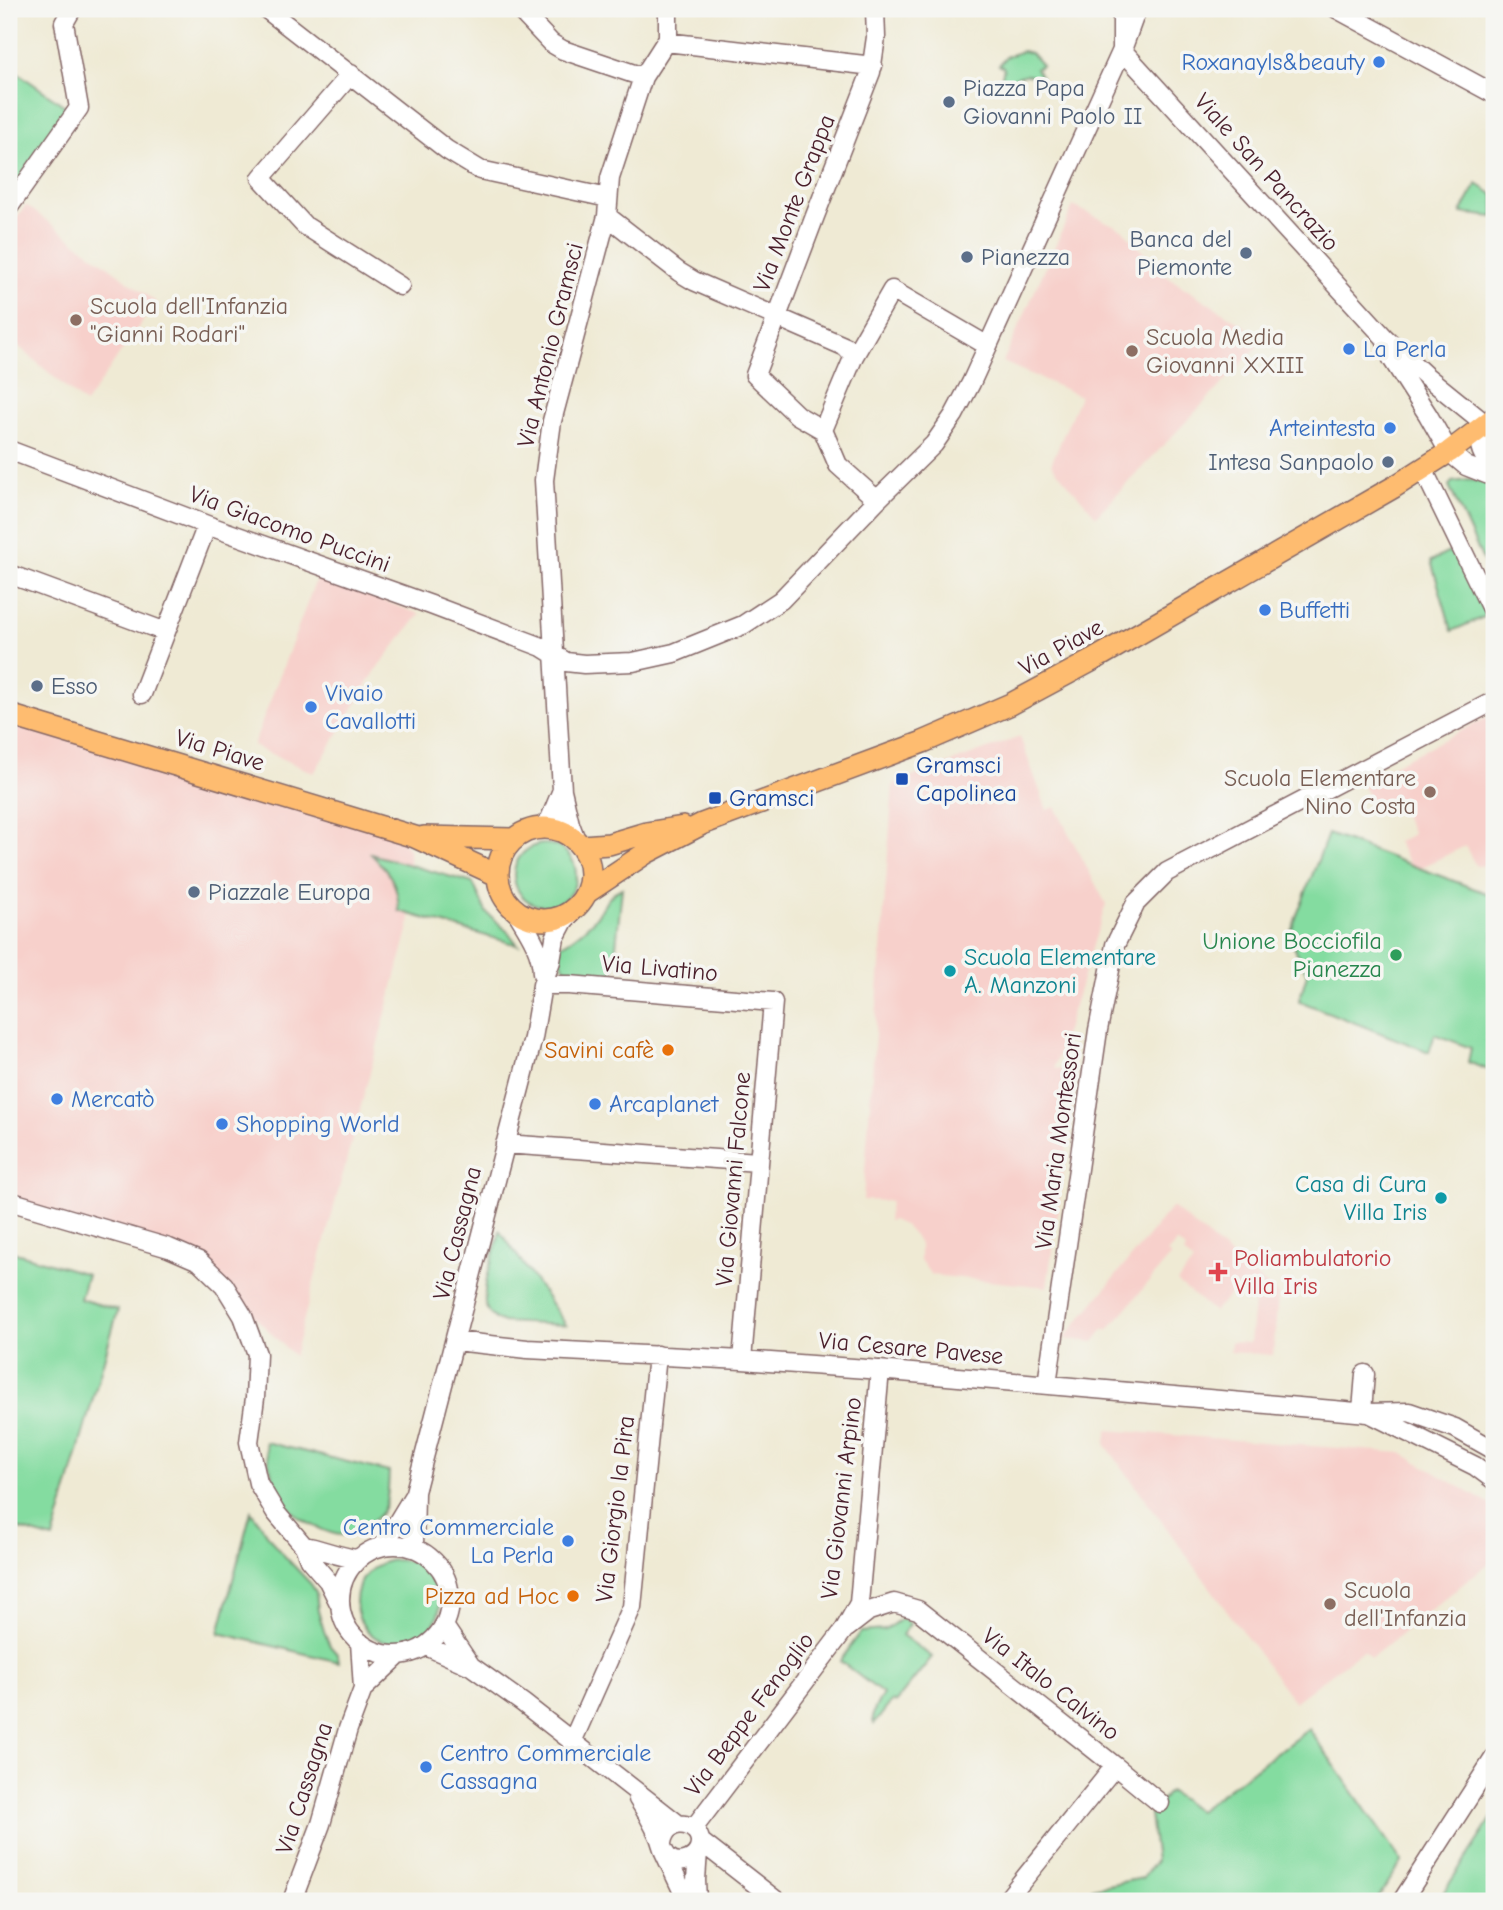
<svg xmlns="http://www.w3.org/2000/svg" width="1503" height="1910" font-family="'Comic Neue',sans-serif">
<rect width="100%" height="100%" fill="#f6f6f2"/>
<filter id="ink" filterUnits="userSpaceOnUse"><feTurbulence type="fractalNoise" baseFrequency=".0143" numOctaves="2"/><feDisplacementMap in="SourceGraphic" scale="14" xChannelSelector="R" yChannelSelector="G"/><feConvolveMatrix kernelMatrix="1 2 1 2 8 2 1 2 1" color-interpolation-filters="sRGB"/></filter>
<filter id="wash" filterUnits="userSpaceOnUse"><feTurbulence type="fractalNoise" baseFrequency=".00686" numOctaves="4" result="noise"/><feDisplacementMap in="SourceGraphic" scale="28" xChannelSelector="R" yChannelSelector="G"/><feGaussianBlur stdDeviation="1.57" result="paint"/><feColorMatrix in="noise" values="0 0 0 0 0 0 0 0 0 0 0 0 0 0 0 0 0 1.4 0 .05"/><feComposite in="paint" operator="in"/></filter>
<g filter="url(#wash)">
<rect width="100%" height="100%" fill="#efead4"/>
<path fill="#f7d0cb" d="M26 205 156 302 85 404 9 338V228Z
M1073 206 1122 229 1166 276 1265 339 1096 516 1051 464 1080 396 1003 362Z
M317 577 420 614 378 667 314 773 253 746Z
M1494 714V865L1476 866 1465 846 1414 871 1397 842 1413 834 1397 802 1378 811 1360 782Z
M9 716 396 830 409 850 410 923 294 1356 199 1261 9 1201Z
M1020 737 1047 810 1055 807 1106 904 1054 1068 1077 1073 1047 1287 931 1275 920 1260V1246L914 1236 905 1226 892 1220 888 1221 890 1201 863 1200 893 784Z
M1172 1207 1278 1295 1273 1355 1230 1352 1231 1342 1250 1343 1254 1304 1244 1297 1242 1299 1232 1292 1214 1312 1177 1282 1193 1262 1184 1253 1186 1250 1177 1242 1167 1253 1171 1256 1107 1331 1104 1329 1094 1342 1064 1339Z
M1108 1430 1402 1453 1494 1507V1559L1371 1658 1363 1650 1294 1702 1105 1444Z"/>
<path fill="#84dca0" stroke="#677e66" stroke-width="2" d="M1023 51 1031 53 1042 65 1036 68 1042 79C1029 74 1022 72 1010 81L1001 80 1004 68 999 65 1007 56Z
M9 67 72 111 9 199Z
M1477 184 1494 195V217L1461 213Z
M1469 480 1484 482 1494 486V584L1449 486 1452 482Z
M1451 551 1493 613 1452 631 1431 561Z
M1328 834 1494 896V1072L1468 1062 1471 1048 1435 1034 1429 1052 1299 1001 1307 974 1289 936Z
M514 875a31 31 0 1 1 62 0a31 31 0 1 1-62 0Z
M371 854 473 883 486 912 507 931 518 945 399 911C398 883 390 873 371 854Z
M622 888 613 975C603 974 592 974 582 973 561 972 562 965 559 946 571 941 592 924 599 913 608 901 607 895 622 888Z
M500 1231 566 1325 501 1322C494 1319 489 1315 486 1307 480 1291 496 1248 500 1231Z
M9 1251 87 1274 80 1299 118 1310 53 1539 9 1526Z
M265 1442 389 1472C388 1484 389 1499 383 1510 378 1520 354 1534 342 1535 330 1535 301 1521 293 1512 276 1494 268 1466 265 1442Z
M251 1511 277 1548 311 1584 316 1592 318 1611 324 1631 330 1646 338 1655 339 1662 219 1633Z
M356 1602a42 42 0 1 1 84 0a42 42 0 1 1-84 0Z
M902 1618 910 1624 902 1635 932 1657 895 1703 892 1701 874 1724C870 1713 878 1703 883 1694L840 1661 861 1632 885 1630Z
M1309 1729 1402 1862 1376 1901H1082L1093 1888 1142 1878 1156 1861 1150 1814 1169 1791 1198 1811Z
M1494 1815V1901H1438Z"/>
</g>
<g filter="url(#ink)">
<g fill="none" stroke-linecap="round" stroke-linejoin="round">
<defs>
<path id="minor" d="M266 9 447 150 480 170 608 198
M519 9 551 43 563 50 643 77
M1137 9 1122 50 1385 338 1426 376 1494 431
M1337 9 1494 94
M666 42 873 66
M351 74 261 178 304 225 400 286
M9 207 79 108 64 23 72 9
M607 216 679 272 694 281 846 347 854 356 823 430 838 465 877 500
M1386 342 1392 359 1428 415 1449 452 1466 466 1494 477
M854 356 892 290 988 346
M1483 426C1475 443 1482 457 1494 469
M823 430 797 415 755 375 815 216 871 72 876 37 875 9
M9 450 207 525 431 605 542 647 566 662 584 664 633 662 674 653 743 625 781 600 877 500 934 444 954 415 971 383 1122 50V9
M1423 469 1494 615
M9 574 166 632
M142 694 207 525
M542 827 550 819 562 790
M576 840 570 824 562 790 544 480 552 421 607 216 610 178 643 77 668 38V9
M516 911C528 931 542 950 542 974
M542 985H569L773 1002 742 1360
M505 1144 758 1162
M9 1201 169 1248 199 1261 224 1285 243 1316 257 1354 255 1398 249 1442 258 1483 276 1513 304 1546 309 1559 328 1581 340 1605
M455 1341 527 1349 742 1360 867 1369 1368 1413 1409 1412 1455 1428 1494 1450
M1047 1384 1098 1030 1115 945 1136 903 1167 872 1494 701
M1362 1411 1365 1374
M1371 1414 1475 1466 1494 1480
M340 1600a55 55 0 1 1 110 0a55 55 0 1 1-110 0Z
M304 1546C322 1549 339 1557 357 1559
M383 1546 414 1495
M414 1547 415 1492 533 1038 542 985 551 961 555 938 564 921 577 907
M444 1626 471 1666
M847 1628 869 1611 894 1603 918 1610 1115 1766 1006 1901
M426 1646 471 1666 523 1703 678 1824
M363 1689 399 1655
M572 1742 632 1607 657 1355
M1115 1766 1160 1803
M638 1799C646 1811 653 1824 659 1837 662 1844 662 1851 668 1857 673 1862 681 1863 688 1860 693 1858 697 1854 699 1849 707 1824 667 1812 662 1843
M693 1829 844 1630 859 1603 880 1370
M700 1841 777 1901
M664 1852 687 1901
M292 1901 321 1824 348 1729 363 1689 360 1642
M697 1901 696 1880 698 1851
M1402 1901 1494 1758"/>
<path id="major" d="M9 715 415 837 497 875
M498 874a46 46 0 1 1 92 0a46 46 0 1 1-92 0Z
M424 837 513 839
M582 846 609 844 646 833 683 827
M586 893 646 853 702 824 923 742 1011 704 1093 660 1394 487 1449 452 1494 418"/>
</defs>
<use href="#minor" stroke="#846666" stroke-width="21"/>
<use href="#major" stroke="#846666" stroke-width="24"/>
<use href="#minor" stroke="#fff" stroke-width="18"/>
<use href="#major" stroke="#febc70" stroke-width="21"/>
</g>
</g>
<g fill="#3f7fe0" stroke="#f6f6f2" stroke-width="2.5">
<circle cx="1379" cy="62" r="7"/>
<circle cx="1349" cy="349" r="7"/>
<circle cx="1390" cy="428" r="7"/>
<circle cx="1265" cy="610" r="7"/>
<circle cx="311" cy="707" r="7"/>
<circle cx="57" cy="1099" r="7"/>
<circle cx="595" cy="1104" r="7"/>
<circle cx="222" cy="1124" r="7"/>
<circle cx="568" cy="1541" r="7"/>
<circle cx="426" cy="1767" r="7"/>
</g>
<g fill="#5c6f8a" stroke="#f6f6f2" stroke-width="2.5">
<circle cx="949" cy="102" r="7"/>
<circle cx="1246" cy="253" r="7"/>
<circle cx="967" cy="257" r="7"/>
<circle cx="1388" cy="462" r="7"/>
<circle cx="37" cy="686" r="7"/>
<circle cx="194" cy="892" r="7"/>
</g>
<g fill="#8d6e63" stroke="#f6f6f2" stroke-width="2.5">
<circle cx="76" cy="320" r="7"/>
<circle cx="1132" cy="351" r="7"/>
<circle cx="1430" cy="792" r="7"/>
<circle cx="1330" cy="1604" r="7"/>
</g>
<g fill="#1a4fb4" stroke="#f6f6f2" stroke-width="2.5">
<rect x="895" y="772" width="14" height="14" rx="3.5"/>
<rect x="708" y="791" width="14" height="14" rx="3.5"/>
</g>
<circle fill="#2e9e5b" stroke="#f6f6f2" stroke-width="2.5" cx="1396" cy="955" r="7"/>
<g fill="#0f9aa8" stroke="#f6f6f2" stroke-width="2.5">
<circle cx="950" cy="971" r="7"/>
<circle cx="1441" cy="1198" r="7"/>
</g>
<g fill="#e8710a" stroke="#f6f6f2" stroke-width="2.5">
<circle cx="668" cy="1050" r="7"/>
<circle cx="573" cy="1596" r="7"/>
</g>
<path fill="#e0444e" stroke="#f6f6f2" stroke-width="2.5" d="M1214.5 1261.5h7v7h7v7h-7v7h-7v-7h-7v-7h7z"/>
<g text-anchor="middle" dominant-baseline="central" stroke-width="7" stroke-linejoin="round" paint-order="stroke">
<g font-size="24" fill="#366cbe" stroke="#f6f6f2" text-anchor="start">
<text x="1365" y="62" text-anchor="end">Roxanayls&amp;beauty</text>
<text x="1363" y="349">La Perla</text>
<text x="1376" y="428" text-anchor="end">Arteintesta</text>
<text x="1279" y="610">Buffetti</text>
<text x="325" y="693">Vivaio<tspan x="325" dy="28">Cavallotti</tspan></text>
<text x="71" y="1099">Mercatò</text>
<text x="609" y="1104">Arcaplanet</text>
<text x="236" y="1124">Shopping World</text>
<text x="554" y="1527" text-anchor="end">Centro Commerciale<tspan x="554" dy="28">La Perla</tspan></text>
<text x="440" y="1753">Centro Commerciale<tspan x="440" dy="28">Cassagna</tspan></text>
</g>
<g font-size="24" fill="#4e5e75" stroke="#f6f6f2" text-anchor="start">
<text x="963" y="88">Piazza Papa<tspan x="963" dy="28">Giovanni Paolo II</tspan></text>
<text x="1232" y="239" text-anchor="end">Banca del<tspan x="1232" dy="28">Piemonte</tspan></text>
<text x="981" y="257">Pianezza</text>
<text x="1374" y="462" text-anchor="end">Intesa Sanpaolo</text>
<text x="51" y="686">Esso</text>
<text x="208" y="892">Piazzale Europa</text>
</g>
<g font-size="24" fill="#4a1f2b" stroke="#f6f6f2">
<text transform="translate(1267 172) rotate(48)">Viale San Pancrazio</text>
<text transform="translate(794 203) rotate(-69)">Via Monte Grappa</text>
<text transform="translate(550 345) rotate(-76)">Via Antonio Gramsci</text>
<text transform="translate(290 529) rotate(20)">Via Giacomo Puccini</text>
<text transform="translate(1061 647) rotate(-29)">Via Piave</text>
<text transform="translate(220 750) rotate(17)">Via Piave</text>
<text transform="translate(660 968) rotate(5)">Via Livatino</text>
<text transform="translate(1058 1141) rotate(-82)">Via Maria Montessori</text>
<text transform="translate(733 1179) rotate(-85)">Via Giovanni Falcone</text>
<text transform="translate(457 1233) rotate(-76)">Via Cassagna</text>
<text transform="translate(911 1348) rotate(5)">Via Cesare Pavese</text>
<text transform="translate(841 1498) rotate(-83)">Via Giovanni Arpino</text>
<text transform="translate(615 1509) rotate(-83)">Via Giorgio la Pira</text>
<text transform="translate(1051 1684) rotate(38)">Via Italo Calvino</text>
<text transform="translate(749 1714) rotate(-53)">Via Beppe Fenoglio</text>
<text transform="translate(304 1788) rotate(-72)">Via Cassagna</text>
</g>
<g font-size="24" fill="#785e54" stroke="#f6f6f2" text-anchor="start">
<text x="90" y="306">Scuola dell'Infanzia<tspan x="90" dy="28">"Gianni Rodari"</tspan></text>
<text x="1146" y="337">Scuola Media<tspan x="1146" dy="28">Giovanni XXIII</tspan></text>
<text x="1416" y="778" text-anchor="end">Scuola Elementare<tspan x="1416" dy="28">Nino Costa</tspan></text>
<text x="1344" y="1590">Scuola<tspan x="1344" dy="28">dell'Infanzia</tspan></text>
</g>
<g font-size="24" fill="#164399" stroke="#f6f6f2" text-anchor="start">
<text x="916" y="765">Gramsci<tspan x="916" dy="28">Capolinea</tspan></text>
<text x="729" y="798">Gramsci</text>
</g>
<g font-size="24" fill="#27864d" stroke="#f6f6f2" text-anchor="end">
<text x="1382" y="941">Unione Bocciofila<tspan x="1382" dy="28">Pianezza</tspan></text>
</g>
<g font-size="24" fill="#0d838f" stroke="#f6f6f2" text-anchor="start">
<text x="964" y="957">Scuola Elementare<tspan x="964" dy="28">A. Manzoni</tspan></text>
<text x="1427" y="1184" text-anchor="end">Casa di Cura<tspan x="1427" dy="28">Villa Iris</tspan></text>
</g>
<g font-size="24" fill="#c56008" stroke="#f6f6f2" text-anchor="end">
<text x="654" y="1050">Savini cafè</text>
<text x="559" y="1596">Pizza ad Hoc</text>
</g>
<g font-size="24" fill="#be3a42" stroke="#f6f6f2" text-anchor="start">
<text x="1234" y="1258">Poliambulatorio<tspan x="1234" dy="28">Villa Iris</tspan></text>
</g>
</g>
<rect width="1503" height="1910" fill="none" stroke="#f6f6f2" stroke-width="35"/>
</svg>
